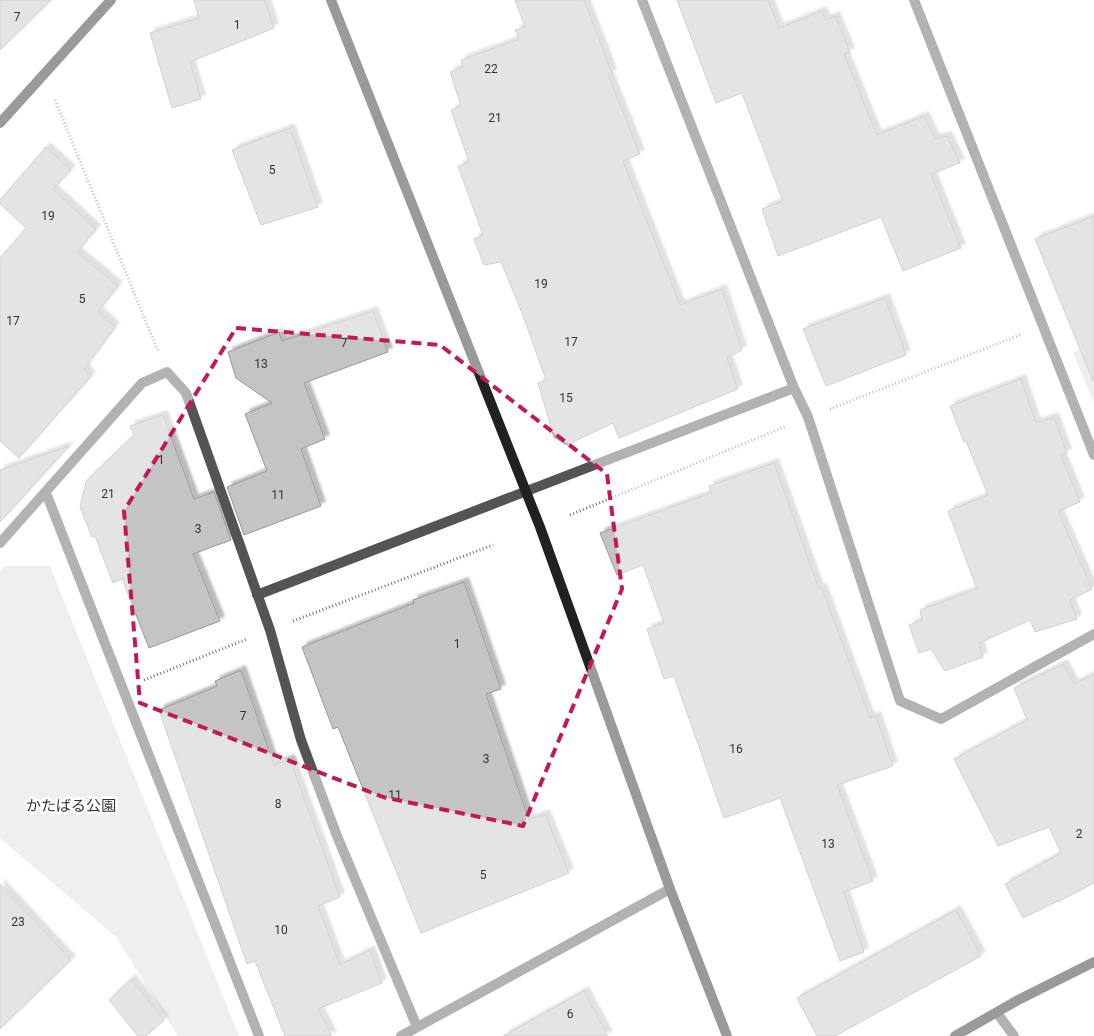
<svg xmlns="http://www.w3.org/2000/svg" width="1094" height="1036" font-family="Roboto,'Noto Sans JP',sans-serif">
<defs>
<filter id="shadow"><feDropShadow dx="4.5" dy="-4.5" stdDeviation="1" flood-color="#0004"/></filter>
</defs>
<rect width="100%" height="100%" fill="#fff"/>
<path fill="#dbdbdb" d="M1094 343V403L1073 353Z
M5 566H50L239 1036H178L116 937 0 838V572Z"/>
<path fill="#c4c4c4" stroke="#989898" filter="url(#shadow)" d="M0 0H51L0 50Z
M194 0H265L274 28 190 62 201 99 172 108 150 33 199 18Z
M515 0H584L612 73 608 74 640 154 623 161 680 305 722 289 742 350 727 358 738 389 619 438 613 423 567 445 554 437 538 383 546 380 522 313 501 262 484 265 474 239 483 235 458 166 469 162 451 110 461 106 450 72 463 67 461 60 519 39 515 30 525 27Z
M677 0H768L779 28 822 11 826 20 835 16 850 52 844 54 877 135 924 116 935 139 947 136 960 163 931 174 961 248 903 271 881 217 778 256 762 209 783 201 742 93 716 103Z
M290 128 318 207 261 225 232 150Z
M46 147 71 170 53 189 96 229 77 252 118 286 98 311 115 327 84 369 91 376 19 458 0 441V258L26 228 0 204V200Z
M1094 216V381H1093L1035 239Z
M885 298 906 355 826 386 803 329Z
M373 311 388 352 304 383 325 439 301 449 321 506 244 535 227 487 267 471 245 414 272 403 236 378 228 352 279 332 282 341Z
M1021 379 1036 423 1054 417 1067 453 1061 455 1080 502 1058 511 1092 589 1070 600 1077 619 1035 632 1030 620 979 643 983 657 945 671 931 649 919 653 909 625 922 620 920 610 977 589 948 511 988 495 966 441 964 442 950 406Z
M163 415 194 499 214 492 231 540 193 554 220 621 149 648 122 579 113 583 95 536 92 537 80 507 86 481 134 435 130 426Z
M69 446 0 522V470Z
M774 463 819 589 822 588 870 718 876 716 893 766 837 785 873 881 844 892 864 952 840 961 780 798 724 818 674 676 664 679 647 629 664 623 643 565 617 575 600 533 711 493 709 486Z
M464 582 501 689 486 694 529 820 545 814 569 873 421 933 338 727 333 729 302 647 414 603 413 600Z
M1063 664 1074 684 1094 674V883L1058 902V901L1023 918 1005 884 1061 853 1049 827 998 846 954 759 1027 720 1014 688Z
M241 670 274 765 290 759 340 897 318 906 340 965 370 950 382 983 318 1009 332 1036H285L255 961 247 964 159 710 217 686 215 681Z
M0 884 71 960 0 1029Z
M956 910 981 956 835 1036H817L797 998Z
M131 979 164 1020 146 1036H138L109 1000Z
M584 991 608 1036H503Z"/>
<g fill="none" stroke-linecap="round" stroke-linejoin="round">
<path stroke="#767676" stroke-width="3" stroke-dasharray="1 2.5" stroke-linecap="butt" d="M55 100 158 351
M830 409 1020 335
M570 515 787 426
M293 621 493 545
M144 680 247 639"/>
<path stroke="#545454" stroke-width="10" d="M642 0 794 388 808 417 900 701 941 719 1094 634
M914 0 1094 455
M46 493 259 1036
M0 543 142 383 167 372 186 393 270 630 301 740 337 836 417 1027
M257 595 794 388
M997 1013 1014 1036
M401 1036 670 889"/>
<path stroke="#212121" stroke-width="10" d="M331 0 540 527 670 889 727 1036
M0 123 111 0
M955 1036 1018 1000 1094 962"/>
</g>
<path d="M0 0H1094V1036H0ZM236 328 440 345 607 474 622 589 523 826 383 797 140 703 124 511Z" fill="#fff" fill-opacity=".55" fill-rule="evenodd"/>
<path fill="none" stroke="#c2185b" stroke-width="4" stroke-dasharray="10 6" stroke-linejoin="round" d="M236 328 440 345 607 474 622 589 523 826 383 797 140 703 124 511Z"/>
<g text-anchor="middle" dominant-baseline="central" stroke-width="5" stroke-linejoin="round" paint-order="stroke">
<g font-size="12" fill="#313131">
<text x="17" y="17">7</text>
<text x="237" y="25">1</text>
<text x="491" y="69">22</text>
<text x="495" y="118">21</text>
<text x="272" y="170">5</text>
<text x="48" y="216">19</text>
<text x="541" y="284">19</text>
<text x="82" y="299">5</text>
<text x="13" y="321">17</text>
<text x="571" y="342">17</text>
<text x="344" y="343">7</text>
<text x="261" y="364">13</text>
<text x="566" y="398">15</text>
<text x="161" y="460">1</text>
<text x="108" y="494">21</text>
<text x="278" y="495">11</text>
<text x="198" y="529">3</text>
<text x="457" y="644">1</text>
<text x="243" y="716">7</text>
<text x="736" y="749">16</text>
<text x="486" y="759">3</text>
<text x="395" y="795">11</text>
<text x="278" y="804">8</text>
<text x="1079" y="834">2</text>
<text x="828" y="844">13</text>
<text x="483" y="875">5</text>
<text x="18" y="922">23</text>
<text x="281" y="930">10</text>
<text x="570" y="1014">6</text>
</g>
<g font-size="15" fill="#323232" stroke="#fff">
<text x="71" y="806">かたばる公園</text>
</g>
</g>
</svg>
